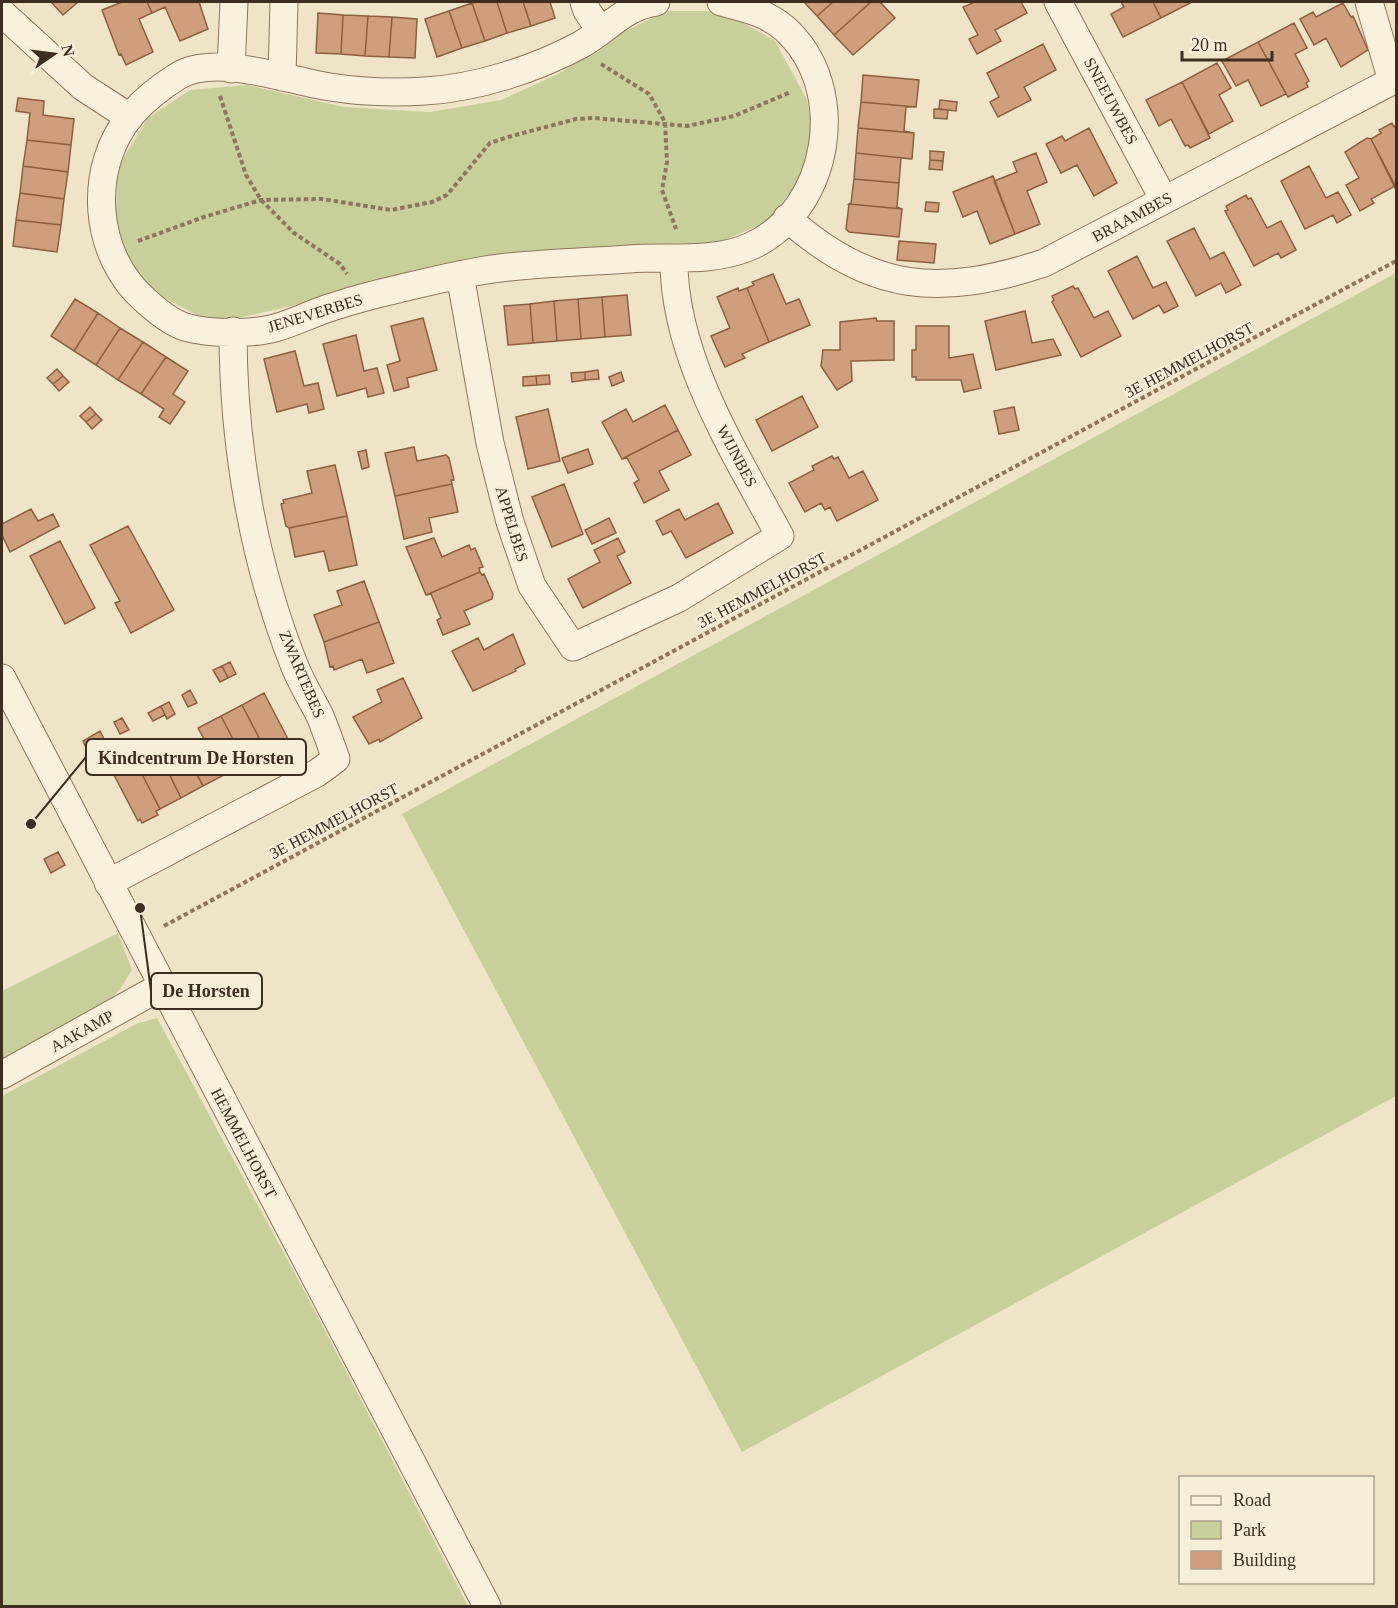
<svg xmlns="http://www.w3.org/2000/svg" width="1398" height="1608" font-family="'Times New Roman',serif">
<rect width="100%" height="100%" fill="#f0e4c8"/>
<path fill="#c9cf9b" d="M667 11H724L775 41 807 100 813 132 803 175 767 222 717 243 654 244 506 256 230 320 199 316 155 293 126 258 116 219 117 168 148 118 190 90 247 85 344 107 430 112 501 100 558 74 617 35Z
M1396 273V1096L742 1452 402 814Z
M118 933 132 970 120 989 96 1016 2 1066V991Z
M157 1018 307 1296 468 1606H2V1096L138 1023Z"/>
<path fill="#cf9f7d" stroke="#8d5f41" stroke-width="1.5" d="M51 2H78L63 15Z
M122 2H147L152 13 139 19 153 52 126 65 121 54 119 55 102 10Z
M147 2H199L208 29 180 41 165 7 152 13Z
M477 2H497L507 33 485 41 472 3Z
M497 2H523L531 26 507 33Z
M523 2H550L555 18 531 26Z
M804 2H833L817 16Z
M833 2H871L834 35 817 16Z
M871 2H880L895 18 853 55 834 35Z
M975 2H1021L1027 13 995 30 1001 41 977 54 969 39 978 35 963 7Z
M1121 2H1153L1161 18 1123 37 1111 14 1124 7Z
M1153 2H1192L1161 18Z
M472 3 485 41 462 48 449 11Z
M1343 3 1351 17 1353 16 1368 50 1341 67 1326 38 1314 45 1300 19 1313 12 1316 17Z
M449 11 462 48 437 57 425 19Z
M318 13 343 15 341 54 316 53Z
M343 15 368 16 365 56 341 54Z
M368 16 392 17 389 57 365 56Z
M392 17 417 19 415 58 389 57Z
M1294 23 1307 48 1295 54 1309 81 1306 83 1308 87 1288 97 1258 42Z
M1258 42 1286 94 1261 106 1248 80 1236 86 1222 61Z
M1043 44 1056 70 1024 87 1031 100 998 117 990 102 999 97 987 73Z
M1217 63 1231 88 1219 95 1233 121 1209 134 1182 82Z
M863 75 919 80 916 107 861 102Z
M1182 82 1210 138 1190 148 1188 145 1185 146 1171 119 1159 126 1146 100Z
M18 98 44 101 43 115 74 119 71 145 27 140 30 113 16 111Z
M940 100 957 102 956 111 939 109Z
M861 102 916 107H906L904 131 914 133 858 128Z
M934 109 948 110 947 119 934 118Z
M1392 123 1394 127 1396 125V187L1371 139 1381 133 1379 130Z
M858 128 914 133 912 159 856 153Z
M1089 128 1117 183 1094 196 1077 165 1061 173 1046 144 1062 136 1065 141Z
M1367 138 1371 139 1396 190 1395 186 1371 199 1374 203 1360 211 1346 185 1359 178 1345 152Z
M27 140 71 145 68 172 23 166Z
M930 151 944 152 943 161 930 160Z
M856 153 912 159 901 158 899 183 854 179Z
M1036 153 1047 182 1027 191 1040 224 1015 234 994 181 1017 172 1013 162Z
M930 160 943 161 942 170 929 169Z
M23 166 68 172 64 199 20 193Z
M1309 166 1326 198 1338 192 1351 215 1337 223 1333 215 1305 229 1281 181Z
M993 176 1015 234 990 244 977 211 963 217 953 192Z
M854 179 899 183 897 207 902 209 849 204 851 203Z
M20 193 64 199 61 225 16 220Z
M1246 195 1248 199 1251 198 1267 228 1281 221 1296 250 1281 258 1278 253 1254 266 1225 211 1228 210 1226 206Z
M926 202 939 203 938 212 925 211Z
M849 204 902 209 899 237 849 232 846 229Z
M16 220 61 225 57 252 13 246Z
M1194 228 1210 259 1224 252 1241 285 1226 293 1221 283 1196 296 1167 241Z
M899 241 936 244 934 263 897 260Z
M1137 256 1153 288 1166 282 1178 306 1164 313 1159 305 1133 319 1108 271Z
M773 274 786 304 799 299 810 325 769 342 747 288 754 285 752 282Z
M1073 286 1075 289 1078 288 1094 318 1108 311 1121 336 1081 357 1052 302 1054 300 1052 296Z
M738 288 739 291 747 288 769 342 742 354 745 358 725 367 711 336 730 328 717 297Z
M627 295 631 335 605 337 602 297Z
M602 297 605 337 581 339 578 299Z
M75 299 98 313 74 351 51 336Z
M578 299 581 339 557 341 554 301Z
M554 301 557 341 533 343 530 304Z
M530 304 533 343 508 345 504 306Z
M1025 311 1032 343 1053 339 1061 355 996 370 985 321Z
M98 313 120 328 96 365 74 351Z
M423 318 437 370 407 378 409 387 394 391 387 365 400 361 391 326Z
M876 318 877 321H894V360L851 361 852 381 837 390 821 366 823 350H840V322Z
M916 326H949V358L973 354 981 388 964 392 961 380H916V377H912V350H916Z
M120 328 143 342 118 380 96 365Z
M356 335 364 371 377 368 384 393 368 397 366 388 337 396 323 344Z
M143 342 166 357 141 394 118 380Z
M295 351 304 386 318 383 324 409 309 413 307 404 277 412 264 359Z
M166 357 188 371 173 394 185 402 170 424 159 417 164 409 141 394Z
M57 369 63 376 53 384 47 378Z
M598 370 599 379 585 380V372Z
M585 372V380L572 382 571 373Z
M621 372 624 381 612 386 609 377Z
M549 375 550 384 537 385 536 376Z
M63 376 69 382 59 391 53 384Z
M536 376 537 385 523 386V377Z
M802 396 818 427 772 451 756 420Z
M665 405 678 430 622 459 602 422 626 409 633 422Z
M90 407 96 414 86 422 80 416Z
M1014 407 1019 430 999 434 994 411Z
M548 409 560 461 528 469 516 417Z
M96 414 102 420 92 429 86 422Z
M678 430 691 455 659 471 669 490 644 503 634 483 639 480 627 458 622 459Z
M414 447 417 461 446 455 449 458 454 480H451L452 484 395 496 385 453Z
M588 449 593 464 568 473 562 458Z
M366 450 369 467 362 469 358 452Z
M832 456 834 459 838 457 849 478 863 471 878 500 837 521 830 507 825 510 821 503 805 512 789 483 814 470 812 466Z
M335 465 347 516 289 528 286 526 281 504 284 503 283 500 312 493 307 471Z
M452 484 458 512 429 518 432 532 404 539 395 496Z
M564 484 583 534 552 547 532 497Z
M718 503 733 533 686 558 671 531 663 535 656 521 679 509 685 520Z
M31 509 38 521 53 514 59 526 10 552 2 535V524Z
M347 516 357 565 329 571 324 551 295 557 289 528Z
M609 518 616 533 592 544 585 530Z
M128 526 174 610 131 633 115 603 120 601 90 545Z
M434 538 442 557 469 545 471 550 475 548 483 567 479 568 480 572 426 595 406 547Z
M618 538 625 552 617 556 631 583 583 608 568 579 600 562 594 550Z
M60 541 95 608 65 624 30 556Z
M480 572 482 575 484 574 493 594 492 599 464 611 470 624 443 635 437 620 441 618 431 594 426 595Z
M364 581 379 622 324 642 314 615 342 605 337 591Z
M379 622 394 663 367 673 362 659 334 670 333 666 330 667 324 642Z
M513 634 525 664 515 669 516 671 473 691 452 651 478 638 484 650Z
M230 662 236 674 228 678 222 666Z
M222 666 228 678 220 682 213 670Z
M403 678 422 718 380 742 379 739 369 744 353 717 382 702 377 690Z
M190 690 197 703 188 707 182 695Z
M264 693 289 741V746L273 754 272 751 267 753 242 705Z
M169 702 175 714 167 719 161 706Z
M242 705 267 753 246 764 221 716Z
M161 706 165 715 153 721 148 713Z
M221 716 246 764 224 775 198 728Z
M122 718 129 730 120 734 114 722Z
M100 731 106 743 88 752 83 741Z
M205 739 224 775 203 786 184 751Z
M181 743 203 786 181 798 159 754Z
M157 749 181 798 160 809 135 761Z
M135 761 160 809 156 811 158 815 142 823 140 819 138 821 113 773Z
M58 852 65 865 51 873 44 859Z"/>
<g fill="none" stroke-linecap="round" stroke-linejoin="round">
<defs>
<path id="minor" d="M584 2 587 11 601 31
M656 2C625 6 608 29 582 44 536 69 477 88 425 91 394 93 361 92 330 87 290 81 215 53 178 76 162 86 145 99 132 114 86 168 93 256 146 301 157 311 174 325 189 328 211 334 253 334 275 328 294 323 312 313 332 307 353 300 376 294 398 289 432 281 466 272 500 268 543 263 586 262 629 259 669 256 711 263 749 247 831 211 851 87 784 28 765 12 744 8 721 2
M1058 2 1164 200
M2 13 83 87 129 117
M231 69 234 2
M282 77 284 2
M787 218C871 293 941 297 1044 263L1392 81 1369 2
M460 275 490 443 510 522 532 586 573 647 679 598 780 536C735 453 673 356 674 259
M2 678 487 1606
M108 883 317 773 336 759C331 745 326 730 320 716 312 700 302 684 295 667 253 562 233 445 233 331
M2 1075 162 986"/>
</defs>
<use href="#minor" stroke="#8d765c" stroke-width="29"/>
<path stroke="#8d765c" stroke-width="4" stroke-dasharray="4.5 3" stroke-linecap="butt" d="M601 64 649 94 665 122 667 162 662 190 676 229
M220 96 246 175 261 200 294 233 340 264 347 274
M138 241 204 217 261 200 322 199 391 210 432 202 447 195 490 143 508 137 576 119 594 118 687 126 734 116 791 92
M164 926 1396 261"/>
<use href="#minor" stroke="#faf1dc" stroke-width="27"/>
</g>
<g text-anchor="middle" dominant-baseline="central" stroke-width="4.5" stroke-linejoin="round" paint-order="stroke">
<g font-size="16" fill="#3d2e20" stroke="#f7eed8">
<text transform="translate(1111 101) rotate(62)">SNEEUWBES</text>
<text transform="translate(1132 217) rotate(-28)">BRAAMBES</text>
<text transform="translate(315 313) rotate(-17)">JENEVERBES</text>
<text transform="translate(1189 360) rotate(-28)">3E HEMMELHORST</text>
<text transform="translate(737 456) rotate(62)">WIJNBES</text>
<text transform="translate(512 524) rotate(73)">APPELBES</text>
<text transform="translate(762 590) rotate(-28)">3E HEMMELHORST</text>
<text transform="translate(302 674) rotate(67)">ZWARTEBES</text>
<text transform="translate(334 821) rotate(-28)">3E HEMMELHORST</text>
<text transform="translate(82 1031) rotate(-29)">AAKAMP</text>
<text transform="translate(244 1143) rotate(62)">HEMMELHORST</text>
</g>
</g>
<path fill="none" stroke="#3d2e20" stroke-width="2" d="M31 824L86 757M140 908L151 991"/>
<g fill="#3d2e20" stroke="#f7eed8" stroke-width="2">
<circle cx="31" cy="824" r="6"/>
<circle cx="140" cy="908" r="6"/>
</g>
<g fill="#f7eed8" stroke="#3d2e20" stroke-width="2">
<rect x="86" y="739" width="220" height="36" rx="6"/>
<rect x="151" y="973" width="111" height="36" rx="6"/>
</g>
<g font-size="18" text-anchor="middle" font-weight="bold" fill="#3d2e20">
<text x="196" y="764">Kindcentrum De Horsten</text>
<text x="206" y="997">De Horsten</text>
</g>
<rect width="1398" height="1608" fill="none" stroke="#3d2e20" stroke-width="6"/>
<rect x="1179" y="1476" width="195" height="108" fill="#f7eed8" stroke="#ada18e" stroke-width="1.5"/>
<rect x="1191" y="1496" width="30" height="9" fill="#faf1dc" stroke="#ada18e" stroke-width="1.5"/>
<text x="1233" y="1506" font-size="18" fill="#3d2e20">Road</text>
<rect x="1191" y="1521" width="30" height="18" fill="#c9cf9b" stroke="#ada18e" stroke-width="1.5"/>
<text x="1233" y="1536" font-size="18" fill="#3d2e20">Park</text>
<rect x="1191" y="1551" width="30" height="18" fill="#cf9f7d" stroke="#ada18e" stroke-width="1.5"/>
<text x="1233" y="1566" font-size="18" fill="#3d2e20">Building</text>
<g transform="translate(54 54) rotate(76)" stroke="#f7eed8" stroke-width="4.5" paint-order="stroke">
<path d="M0-4.5L10 22L0 15L-10 22Z" fill="#3d2e20"/>
<text y="-9" font-size="16" font-weight="bold" text-anchor="middle" fill="#3d2e20">N</text>
</g>
<path d="M1182 51v9h90v-9" fill="none" stroke="#3d2e20" stroke-width="3"/>
<text x="1191" y="51" font-size="18" fill="#3d2e20" stroke="#f7eed8" stroke-width="4.5" paint-order="stroke">20 m</text>
</svg>
